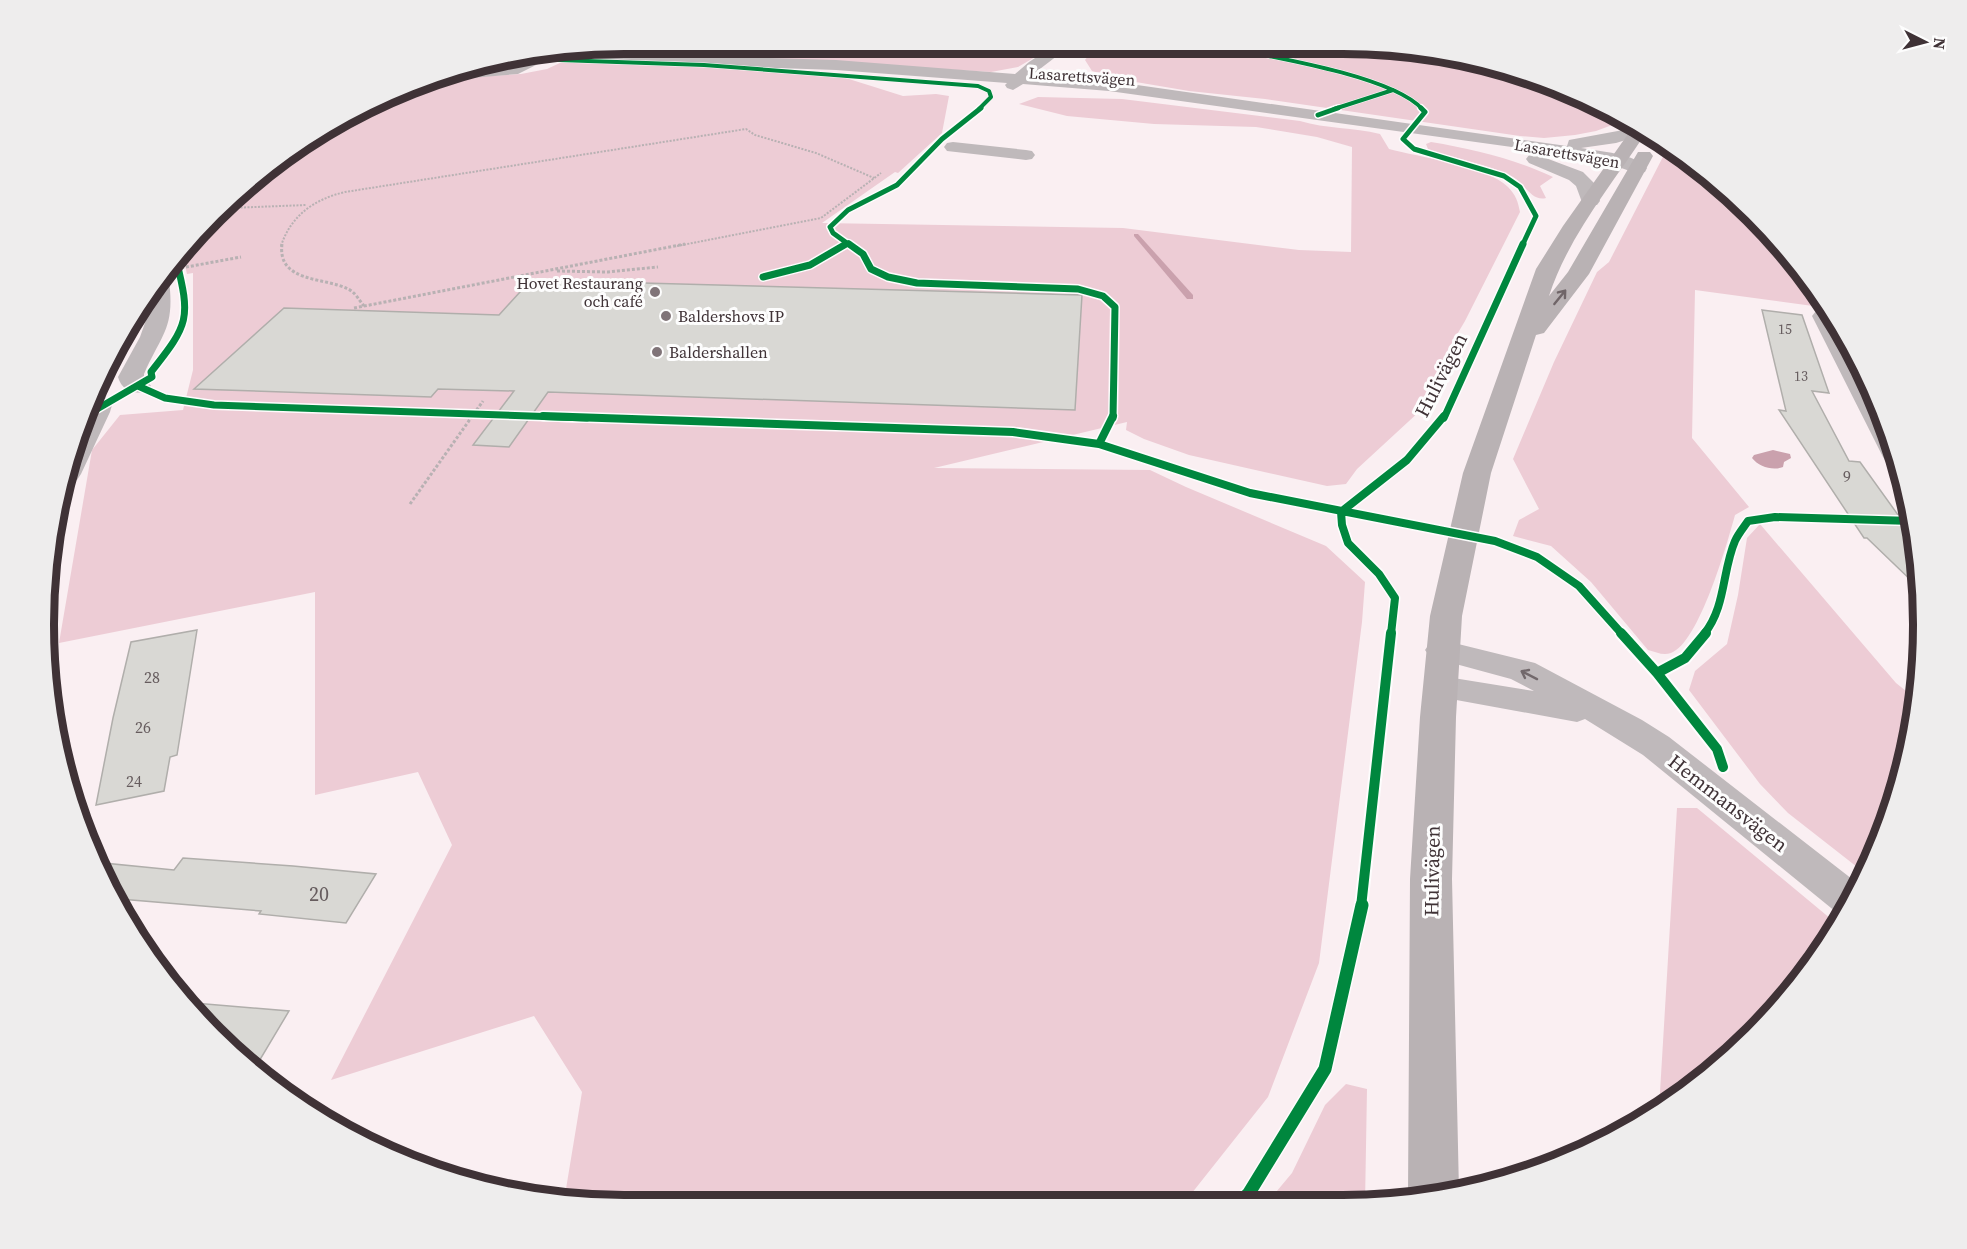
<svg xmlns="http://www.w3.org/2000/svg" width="1967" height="1249" font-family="'Source Serif 4',serif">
<rect width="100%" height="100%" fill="#faeff2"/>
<path fill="#edccd5" d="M625 44 1054 46 1018 67 991 72 703 55 595 53V51H581Z
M1096 46 1418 48 1565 88 1623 121 1596 131 1575 135 1544 138 1520 136 1265 99 1189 91 1124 80 1092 71 1085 60Z
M562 62 699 63 833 74 903 96 936 94 949 96 942 133 898 173 895 172 822 223 1123 228 1299 250 1351 252 1352 147 1317 137 1256 127 1154 124 1067 116 1019 104 1038 97 1122 99 1300 121C1326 129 1353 127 1380 134L1389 149C1418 157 1488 166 1508 187 1516 195 1518 202 1520 212L1465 321 1446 353 1438 386 1421 410 1357 469 1346 484 1327 486 1189 455 1144 439 1126 430 1127 422 934 468 1150 470 1186 487 1326 546 1365 582 1362 622 1319 963 1268 1097 1184 1203 564 1201 582 1092 534 1016 331 1080 452 845 418 772 315 795V592L59 643 92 450 120 415 183 410 193 370V273L187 274 184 261 190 260 187 249 301 142 426 80 521 74 547 69Z
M1431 142C1473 149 1515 159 1553 177L1540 186 1546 198C1532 202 1524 183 1513 177 1489 164 1454 159 1428 149L1426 144Z
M1668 147 1696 164 1780 242 1838 323 1813 306 1695 290 1692 438 1749 507 1735 515C1727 544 1699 643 1671 653 1663 656 1656 652 1648 650L1591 582 1551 546 1513 536 1519 520 1539 509 1513 459 1554 362 1597 272 1609 262Z
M1760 524 1896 683 1916 699 1904 775 1866 874 1788 813 1760 784 1689 690 1695 671 1727 644 1738 595 1747 538Z
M1677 808H1697L1837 924 1803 978 1696 1085 1659 1109Z
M1346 1084 1367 1089 1365 1204H1266L1292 1173 1325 1105Z"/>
<path fill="#caa1ad" d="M1773 450 1790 454 1791 458 1784 462 1783 467C1773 471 1759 467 1752 458L1754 455Z"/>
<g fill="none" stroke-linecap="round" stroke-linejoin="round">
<path fill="#caa1ad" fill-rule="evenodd" d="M1134 234H1138L1193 295V299H1187L1134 236Z"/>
</g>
<path fill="#d9d8d4" stroke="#b0aeab" stroke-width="1.5" d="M531 280 1082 295 1075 410 548 392 509 447 473 445 514 391 438 389 431 397 194 389 284 308 499 315Z
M1762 310 1802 315 1829 393 1812 391 1849 461 1860 462 1906 526 1915 535 1919 549 1920 589 1867 538H1864L1779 410 1786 411Z
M197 630 177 755 170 757 164 791 96 805 113 718 131 642Z
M183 858 293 866 376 874 346 923 259 914 261 911 120 899 103 863 174 870Z
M194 1003 289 1011 255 1068Z"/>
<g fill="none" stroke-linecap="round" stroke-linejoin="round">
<path stroke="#b8b1b3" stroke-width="2" stroke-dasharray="2 1.5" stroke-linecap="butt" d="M230 208 306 205
M281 246C291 215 315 199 345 192L746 129 755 135 816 153 874 178
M677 246 821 218 881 173"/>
<path stroke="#b8b1b3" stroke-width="3" stroke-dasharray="3 2" stroke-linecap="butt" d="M282 244C277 283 325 277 348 289 355 292 359 300 364 306
M181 268 241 257
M557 271 608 272 658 267
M354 308 685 244
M410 504 483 401"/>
<path fill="#bfb9bb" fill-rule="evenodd" d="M1053 46H1070L1032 75 1109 81 1567 146 1569 140 1634 128 1645 134 1616 143 1581 148C1598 151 1637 154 1647 168L1645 172 1638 174 1613 165 1519 148 1109 91 1023 84 1013 90 1007 88 1005 85 1007 83 836 70 546 60 518 74 435 81 429 79 438 74 515 65 523 60 572 52 836 60 1015 74 1029 62Z
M953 142 1026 150 1032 151 1035 155 1032 159 1026 160 947 151 944 147 947 143Z
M1535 154 1583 172 1595 184 1600 201 1597 205H1583L1576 186 1569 180 1529 163 1526 159 1529 155Z
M162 274 169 280C175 329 162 333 144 374V378L151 386 147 391C134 395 122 391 118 377L140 337 146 320 148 300Z
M1824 309 1829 310C1857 350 1888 417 1899 465L1887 463 1883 457 1812 316 1816 311Z
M98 393 103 395 112 405 110 412 81 474 77 480 66 482 74 437Z
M1442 640 1535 663 1642 720 1669 737 1861 886 1843 914 1836 912 1643 755 1585 719 1577 722 1429 695 1424 687 1429 679 1441 676 1534 691 1511 679 1430 657 1425 650 1430 643Z"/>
<path fill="#b9b2b4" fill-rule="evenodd" d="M1633 127 1645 134C1611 186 1568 237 1549 296L1568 272 1638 152H1650L1653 156 1589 274 1544 333 1536 335 1491 473 1462 616 1456 717 1452 879 1459 1191 1410 1199 1408 1195 1410 879 1420 717 1430 616 1463 473 1536 269 1563 226Z"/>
<defs>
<path id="cycleway-far5" d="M1222 47C1268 56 1393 76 1422 109
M530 59 704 65 978 86 989 91 991 97 979 109
M1334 109 1393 90"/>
<path id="cycleway-far4" d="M1421 108 1425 112 1403 139 1414 149 1504 176 1520 187 1536 216 1522 246
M1318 115 1338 108
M843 246 848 243
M851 246 833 233 830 227 848 210 897 185 942 139 981 108"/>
<path id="cycleway-far3" d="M849 244 863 254 871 269 888 277 917 283 1078 289 1103 296 1115 307 1113 418
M763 277 810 265 846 244
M138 386 165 398 214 405 587 418
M97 409 152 377 151 372C189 324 191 319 176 259
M1444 418 1523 244"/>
<path id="cycleway-far2" d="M543 416 1013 432 1099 444 1250 493 1495 541 1537 557 1579 586 1622 634
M1099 444 1113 416
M1391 634 1395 598 1379 574 1348 543 1342 525 1341 512 1407 460 1444 416
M1704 634C1726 607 1722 571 1735 541 1738 534 1744 527 1748 521L1775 517 1912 521"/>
<path id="cycleway-far1" d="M1621 633 1657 673 1717 749 1723 767
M1657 673 1685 658 1706 633
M1361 907 1391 633"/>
<path id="cycleway" d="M1238 1204 1249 1193 1325 1069 1362 905"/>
</defs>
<use href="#cycleway-far5" stroke="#fdfdfd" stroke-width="5"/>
<use href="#cycleway-far4" stroke="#fdfdfd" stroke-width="8"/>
<use href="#cycleway-far3" stroke="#fdfdfd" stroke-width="10"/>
<use href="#cycleway-far2" stroke="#fdfdfd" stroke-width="11"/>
<use href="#cycleway-far1" stroke="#fdfdfd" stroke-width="14"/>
<use href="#cycleway" stroke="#fdfdfd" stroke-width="16"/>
<use href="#cycleway-far5" stroke="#00873e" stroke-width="4"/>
<use href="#cycleway-far4" stroke="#00873e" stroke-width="5"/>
<use href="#cycleway-far3" stroke="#00873e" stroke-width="7"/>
<use href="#cycleway-far2" stroke="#00873e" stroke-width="8"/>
<use href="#cycleway-far1" stroke="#00873e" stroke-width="10"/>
<use href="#cycleway" stroke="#00873e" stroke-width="13"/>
</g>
<defs><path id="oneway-shaft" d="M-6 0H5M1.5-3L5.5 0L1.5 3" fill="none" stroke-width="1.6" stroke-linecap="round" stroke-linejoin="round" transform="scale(1.5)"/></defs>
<use stroke="#706568" href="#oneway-shaft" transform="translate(1560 297) rotate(-51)"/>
<use stroke="#72686b" href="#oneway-shaft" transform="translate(1529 675) rotate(-153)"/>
<g fill="#807478" stroke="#fdfdfd" stroke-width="2">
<circle cx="655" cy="292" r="6"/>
<circle cx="666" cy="316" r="6"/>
<circle cx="657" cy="352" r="6"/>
</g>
<g text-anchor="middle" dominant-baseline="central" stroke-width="6" stroke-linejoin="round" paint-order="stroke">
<g font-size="14" fill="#665c5e">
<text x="1785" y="329">15</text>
<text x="1801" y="376">13</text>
</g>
<g font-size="16" fill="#3f3236" stroke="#fdfdfd">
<text transform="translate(1082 76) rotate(4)">Lasarettsvägen</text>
<text transform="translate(1567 153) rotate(10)">Lasarettsvägen</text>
</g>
<g font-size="16" fill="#3f3236" stroke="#fdfdfd" text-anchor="start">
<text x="643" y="283" text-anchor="end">Hovet Restaurang<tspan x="643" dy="18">och café</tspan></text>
<text x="678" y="316">Baldershovs IP</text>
<text x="669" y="352">Baldershallen</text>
</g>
<g font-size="16" fill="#665c5e">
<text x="1847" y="476">9</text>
<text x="152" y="677">28</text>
<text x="143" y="727">26</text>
<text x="134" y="781">24</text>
</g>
<g font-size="20" fill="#3f3236" stroke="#fdfdfd">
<text transform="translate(1441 375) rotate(-63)">Hulivägen</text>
<text transform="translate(1728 803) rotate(38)">Hemmansvägen</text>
<text transform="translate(1432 871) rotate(-89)">Hulivägen</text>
</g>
<g font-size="20" fill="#665c5e">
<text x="319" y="894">20</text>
</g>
</g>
<path d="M0 0H1967V1249H0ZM624 54H1343A570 570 0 0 1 1913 624V625A570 570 0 0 1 1343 1195H624A570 570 0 0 1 54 625V624A570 570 0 0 1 624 54Z" fill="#eeeded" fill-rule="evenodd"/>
<path fill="none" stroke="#3f3236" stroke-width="8" d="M624 54H1343A570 570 0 0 1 1913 624V625A570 570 0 0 1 1343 1195H624A570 570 0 0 1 54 625V624A570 570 0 0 1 624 54Z"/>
<g transform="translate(1925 42) rotate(96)" stroke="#fdfdfd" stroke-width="4.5" paint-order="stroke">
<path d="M0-4.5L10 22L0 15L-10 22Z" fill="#3f3236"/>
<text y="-9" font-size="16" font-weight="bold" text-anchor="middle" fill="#3f3236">N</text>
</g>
</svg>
